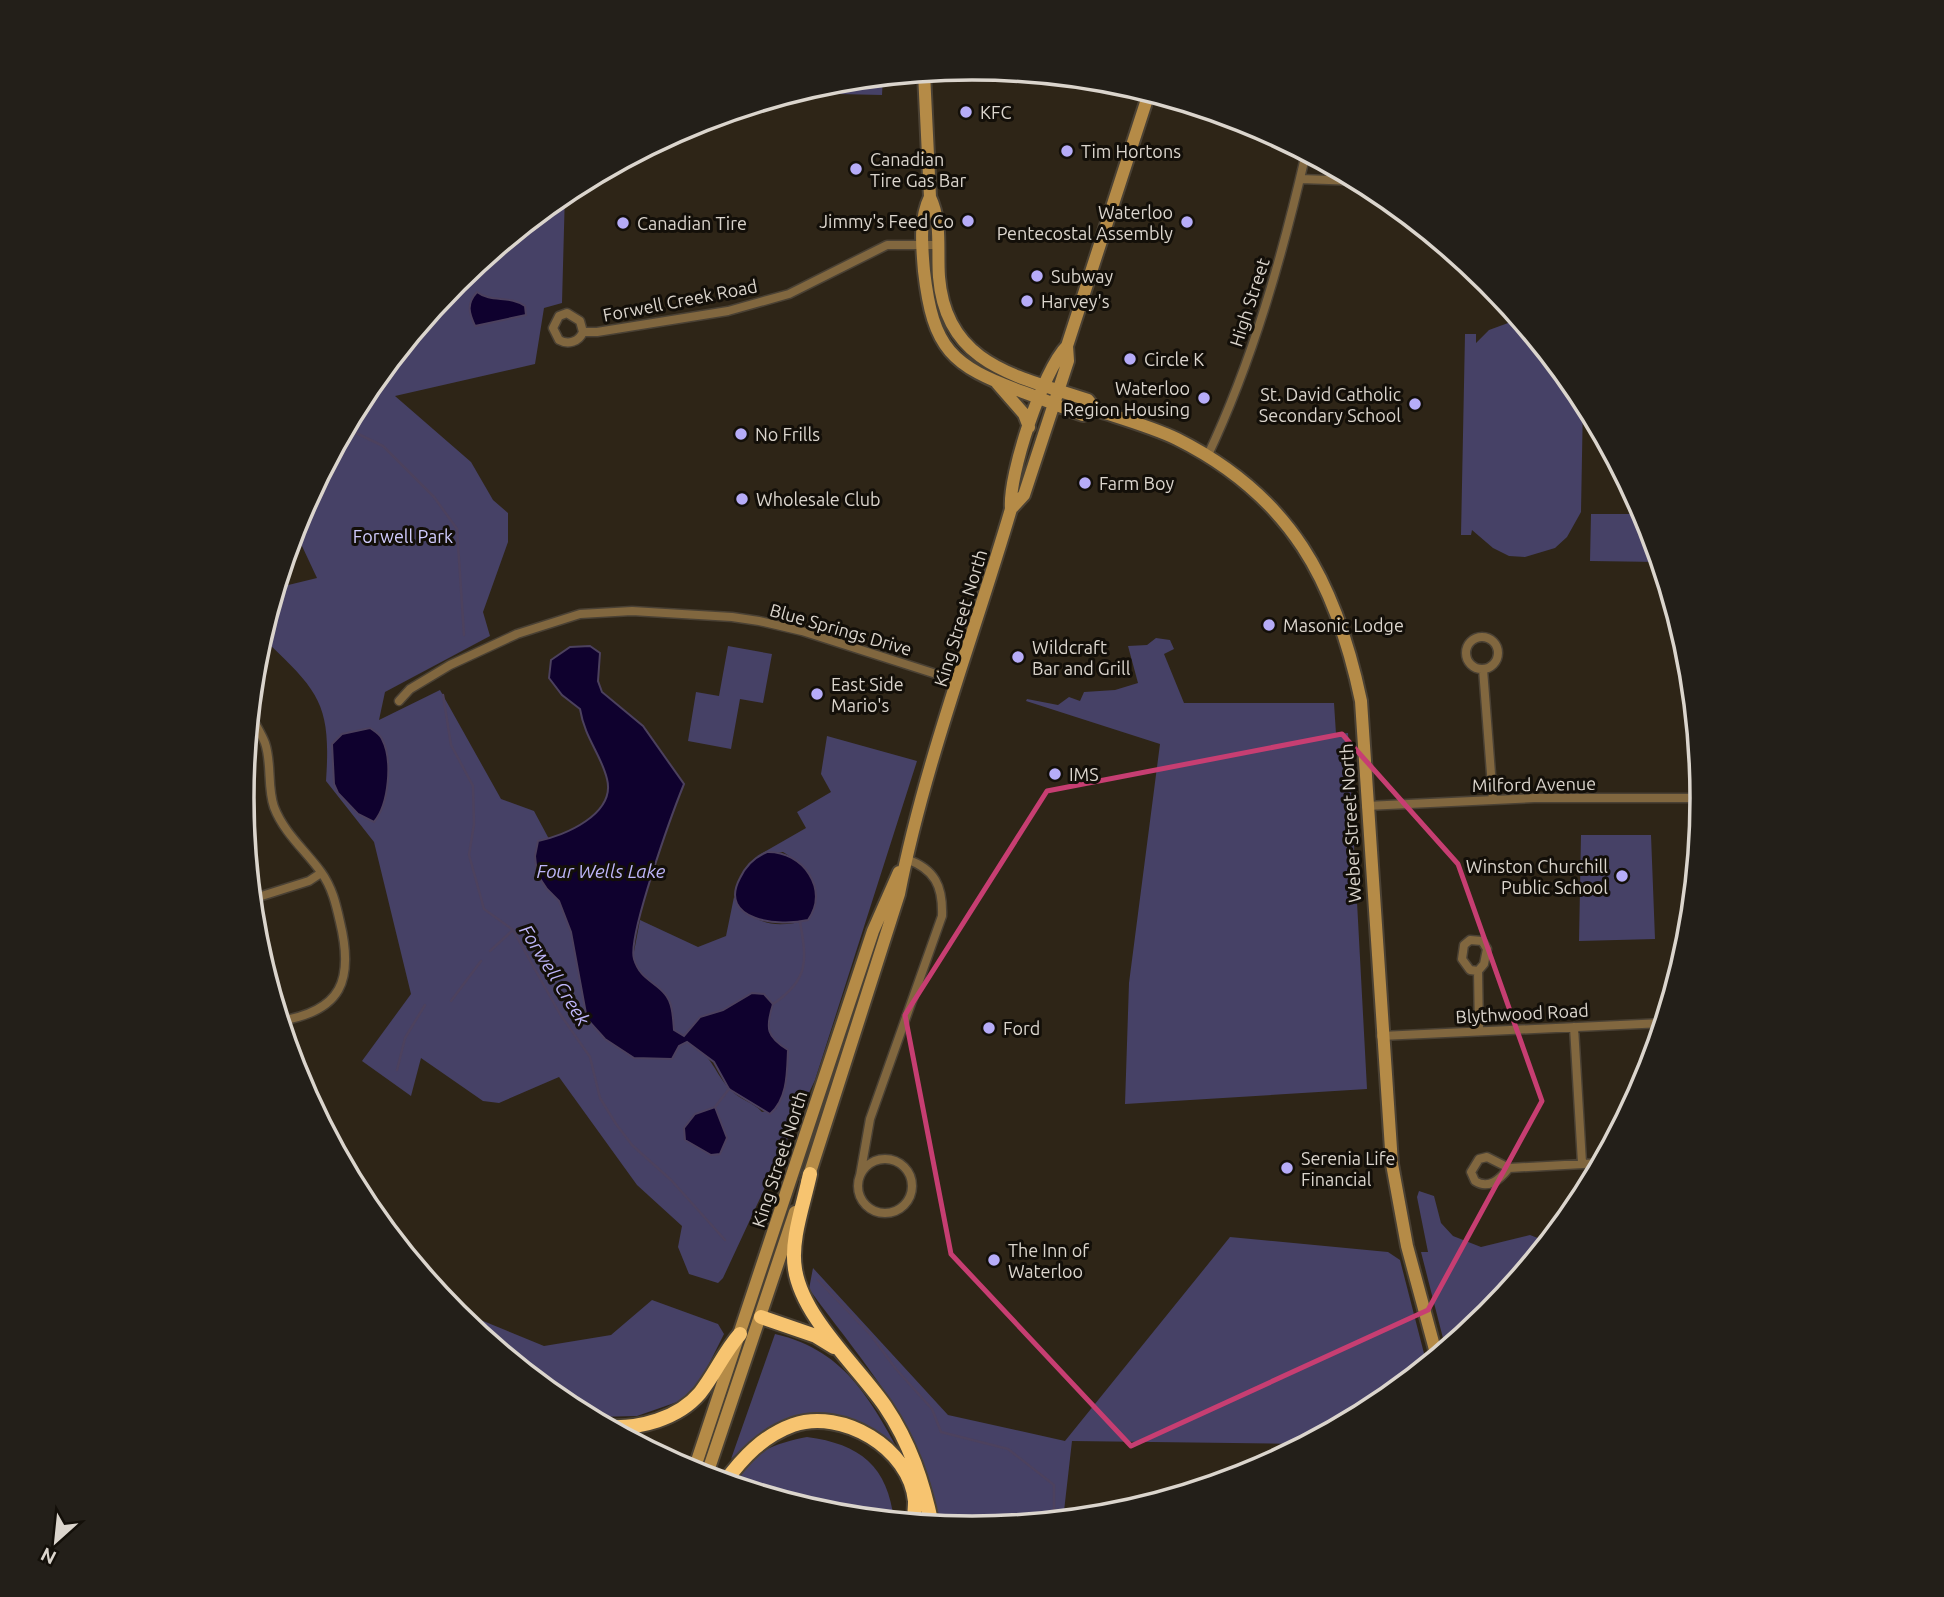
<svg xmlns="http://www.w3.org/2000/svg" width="1944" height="1597" font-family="Ubuntu,sans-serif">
<rect width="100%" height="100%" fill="#2e2517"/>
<path fill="#464166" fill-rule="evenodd" d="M883 77 882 95 793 93 830 82Z
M565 192 562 303 544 308 535 364 395 396 471 462 493 500 508 513V542L483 612 490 636 385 692 379 720 440 690 501 799 534 811 549 839 538 841 547 889 559 901 571 932 587 1019 679 1046 687 1042C714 1055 714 1074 731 1090 740 1100 753 1102 762 1112L776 1109 787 1076 782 1046 775 1044 769 1030 770 1014 752 993 723 1010 700 1017 684 1036 674 1030C670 997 671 1003 648 982 641 976 637 965 633 957L640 920 698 947 726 936 734 897C754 925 774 929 808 920 810 885 816 872 783 852L757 856 806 828 797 812 831 792 821 774 827 736 917 761 815 1080 723 1278 718 1283 689 1274 678 1247 682 1226 637 1185 559 1077 499 1103 483 1101 421 1058 411 1096 362 1061 411 994 374 842 326 781C331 707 321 693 268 643L269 612 276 588 317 578 294 529 365 392 456 282ZM332 744 358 814 334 784Z
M1519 319 1583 401 1581 512 1567 537 1555 548 1525 557 1509 556 1493 548 1472 530 1471 535H1461L1465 334H1476V343L1489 330Z
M1591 514H1644L1660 562 1590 561Z
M1156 638 1170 640 1174 649 1164 654 1184 703H1334L1336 734 1348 733 1367 1089 1125 1104 1129 983 1160 744 1026 701 1027 699 1058 705 1069 697 1080 701 1084 692 1115 690 1138 683 1128 646 1147 645Z
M728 646 772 654 763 703 740 699 731 749 688 741 696 692 719 696Z
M1581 835H1651L1655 939 1579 941Z
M1419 1191 1434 1196 1441 1223 1453 1236 1481 1247 1530 1235 1548 1242 1488 1315 1446 1350 1421 1252H1428L1417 1197Z
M1230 1237 1388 1252 1400 1260 1427 1365 1377 1406 1306 1444 1072 1441 1063 1520 972 1529 939 1525C929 1433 862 1362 809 1289L813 1268 948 1415 1065 1441Z
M652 1300 718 1324 724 1334 701 1380 680 1401 637 1416 595 1417 566 1405 449 1307 544 1346 611 1335Z
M775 1334C849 1351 873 1405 907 1466L856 1423 823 1414 767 1428 731 1459Z
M807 1437C860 1444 888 1466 894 1521L829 1515 736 1486C740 1454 780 1442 807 1437Z"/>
<path fill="#0f012e" stroke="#4c415e" stroke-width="2" d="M477 292C491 303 510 295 525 306L526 315 475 326C469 313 466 304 477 292Z
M590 646 600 653 598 681 602 692 643 726 684 784C673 811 627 937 634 959 640 979 654 981 665 994 673 1003 673 1019 674 1030L684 1036 700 1017 723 1010 752 993 764 994 773 1004C765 1029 767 1037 788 1050 787 1071 788 1099 770 1114L729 1089 714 1062 687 1042 679 1046 672 1059 634 1058 605 1039 587 1019 571 932 559 901 547 889 537 874 535 856 538 841C564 836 616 814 607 779 601 754 585 739 580 709L562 695 549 678 551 660 570 647Z
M370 728C374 731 380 734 382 739 393 760 389 804 374 822L358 814 338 793 334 784 332 744 342 734Z
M767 852C803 851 830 890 808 920 780 927 717 921 740 878 746 865 755 857 767 852Z
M715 1107 727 1138 720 1154 711 1155 685 1140 684 1128 695 1114Z"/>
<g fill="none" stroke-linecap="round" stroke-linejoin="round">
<path stroke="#4c415e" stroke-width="2.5" d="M348 425 354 432 383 446 434 497 457 529 464 635
M443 695 451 745 473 786 474 824 469 855 484 909 513 930 560 1014 590 1057 600 1098 616 1124 632 1145 671 1180 725 1240
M490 951 513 930
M451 1001 481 961
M773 1004C809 980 807 961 800 922
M397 1070 405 1038 425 1005
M715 1107 729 1089
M818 1280 870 1334 896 1369 932 1409 941 1432 1008 1449 1054 1485V1521"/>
<defs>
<path id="minor" d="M1300 179 1358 181
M583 332 580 321 567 313 559 316 553 328 559 340C568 345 579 342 583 332H597L728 311 789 294 887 245H938
M1207 457C1253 360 1282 257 1306 153
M1466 653a16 16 0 1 1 32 0a16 16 0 1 1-32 0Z
M1483 669 1493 800
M399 701 410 689 450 665 517 634 580 614 632 611 732 617 759 621 802 631 958 681
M250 714C255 724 261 733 265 743 272 763 267 787 274 807 284 833 305 850 321 872 332 887 336 904 340 922 354 980 342 1011 280 1021
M1366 806 1534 798H1702
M252 899 309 881 321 873
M1478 971 1470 970 1462 959 1464 945 1470 940 1482 941 1487 949 1484 964 1478 971 1479 1030
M1574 1027 1582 1163
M1381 1036 1663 1023
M858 1186a27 27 0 1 1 54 0a27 27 0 1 1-54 0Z
M1509 1168C1500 1179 1489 1190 1475 1181L1471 1172 1479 1159 1487 1157 1509 1168 1601 1163
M860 1176 870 1119 942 916C943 886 935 869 906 859"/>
<path id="secondary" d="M924 73 930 197C942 222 937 250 939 277 946 365 1017 376 1088 400L1096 410C1123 419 1152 427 1177 439 1291 496 1336 582 1361 701L1392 1164 1407 1246 1437 1357
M930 197C919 219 922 247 924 271 933 349 951 366 1023 392 1043 399 1063 408 1083 415L1096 410
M997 383 1024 414 1029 427
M1011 509 1024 495 1068 361 1067 346 1149 93
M807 1182 899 894C924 765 974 635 1011 509 1008 475 1043 370 1067 346
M693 1473 873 931 899 872
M706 1477 795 1212"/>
<path id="motorway" d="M810 1174C804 1203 790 1240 795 1269 802 1317 858 1367 885 1406 910 1443 923 1482 932 1525
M761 1317 816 1336 834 1347
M607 1427C639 1429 678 1419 700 1393 715 1374 724 1352 740 1334
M724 1483C743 1457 763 1436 793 1425 842 1408 910 1448 915 1501 915 1508 914 1516 914 1523"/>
</defs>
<use href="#minor" stroke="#4a4134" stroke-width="11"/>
<use href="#secondary" stroke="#4a4134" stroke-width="16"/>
<use href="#motorway" stroke="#4a4134" stroke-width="18"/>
<use href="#minor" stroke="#81673f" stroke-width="8"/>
<use href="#secondary" stroke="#b58b47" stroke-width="12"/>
<use href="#motorway" stroke="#f7c470" stroke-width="14"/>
</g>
<path fill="none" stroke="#c73e72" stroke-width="5" stroke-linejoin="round" d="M1342 734 1458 864 1542 1101 1428 1310 1131 1446 951 1254 905 1015 1047 791Z"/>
<g fill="#b6acf8" stroke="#130f09" stroke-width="2.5">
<circle cx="966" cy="112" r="7"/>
<circle cx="1067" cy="151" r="7"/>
<circle cx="856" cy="169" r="7"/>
<circle cx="968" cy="221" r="7"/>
<circle cx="1187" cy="222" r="7"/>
<circle cx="623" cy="223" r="7"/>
<circle cx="1037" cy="276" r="7"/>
<circle cx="1027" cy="301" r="7"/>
<circle cx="1130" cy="359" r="7"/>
<circle cx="1204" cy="398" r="7"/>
<circle cx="1415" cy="404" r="7"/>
<circle cx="741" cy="434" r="7"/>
<circle cx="1085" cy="483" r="7"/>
<circle cx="742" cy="499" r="7"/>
<circle cx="1269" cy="625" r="7"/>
<circle cx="1018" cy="657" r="7"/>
<circle cx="817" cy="694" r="7"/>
<circle cx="1055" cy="774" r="7"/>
<circle cx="1622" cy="876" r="7"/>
<circle cx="989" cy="1028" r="7"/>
<circle cx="1287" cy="1168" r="7"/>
<circle cx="994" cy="1260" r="7"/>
</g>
<g text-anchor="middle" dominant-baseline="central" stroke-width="6" stroke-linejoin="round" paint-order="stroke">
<g font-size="18" fill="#dbd5cd" stroke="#130f09" text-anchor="start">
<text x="980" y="112">KFC</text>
<text x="1081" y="151">Tim Hortons</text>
<text x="870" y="159">Canadian<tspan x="870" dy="21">Tire Gas Bar</tspan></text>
<text x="1173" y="212" text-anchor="end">Waterloo<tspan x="1173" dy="21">Pentecostal Assembly</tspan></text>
<text x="954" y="221" text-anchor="end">Jimmy's Feed Co</text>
<text x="637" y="223">Canadian Tire</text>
<text x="1051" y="276">Subway</text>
<text x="1041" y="301">Harvey's</text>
<text x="1144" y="359">Circle K</text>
<text x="1190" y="388" text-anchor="end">Waterloo<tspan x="1190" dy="21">Region Housing</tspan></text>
<text x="1401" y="394" text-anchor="end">St. David Catholic<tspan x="1401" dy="21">Secondary School</tspan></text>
<text x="755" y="434">No Frills</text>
<text x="1099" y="483">Farm Boy</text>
<text x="756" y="499">Wholesale Club</text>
<text x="1283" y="625">Masonic Lodge</text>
<text x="1032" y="647">Wildcraft<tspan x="1032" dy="21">Bar and Grill</tspan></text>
<text x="831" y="684">East Side<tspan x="831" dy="21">Mario's</tspan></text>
<text x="1069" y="774">IMS</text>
<text x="1608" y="866" text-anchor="end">Winston Churchill<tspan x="1608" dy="21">Public School</tspan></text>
<text x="1003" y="1028">Ford</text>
<text x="1301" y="1158">Serenia Life<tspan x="1301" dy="21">Financial</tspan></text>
<text x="1008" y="1250">The Inn of<tspan x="1008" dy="21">Waterloo</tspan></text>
</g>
<g font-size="18" fill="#dbd5cd" stroke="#130f09">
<text transform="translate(680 300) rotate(-11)">Forwell Creek Road</text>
<text transform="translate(1249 302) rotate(-72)">High Street</text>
<text transform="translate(960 618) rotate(-73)">King Street North</text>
<text transform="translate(841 629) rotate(16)">Blue Springs Drive</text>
<text transform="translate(1534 784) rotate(-1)">Milford Avenue</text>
<text transform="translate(1350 823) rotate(-93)">Weber Street North</text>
<text transform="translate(1522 1013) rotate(-3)">Blythwood Road</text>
<text transform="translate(779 1159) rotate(-72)">King Street North</text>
</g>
<g font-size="18" fill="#d1ccff" stroke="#130f09">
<text x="403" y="536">Forwell Park</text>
</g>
<g font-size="19" font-style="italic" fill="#beb6f9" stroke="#130f09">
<text x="601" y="871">Four Wells Lake</text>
<text transform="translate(555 975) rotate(58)">Forwell Creek</text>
</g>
</g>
<path d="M0 0H1944V1597H0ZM254 798a718 718 0 1 1 1436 0a718 718 0 1 1-1436 0Z" fill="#231f19" fill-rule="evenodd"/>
<path fill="none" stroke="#dbd5cd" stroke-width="3.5" d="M254 798a718 718 0 1 1 1436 0a718 718 0 1 1-1436 0Z"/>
<g transform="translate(56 1541) rotate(207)" stroke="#130f09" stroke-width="5" paint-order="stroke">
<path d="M0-5L12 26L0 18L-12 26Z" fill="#dbd5cd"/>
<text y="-10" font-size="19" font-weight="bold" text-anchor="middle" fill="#dbd5cd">N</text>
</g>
</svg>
